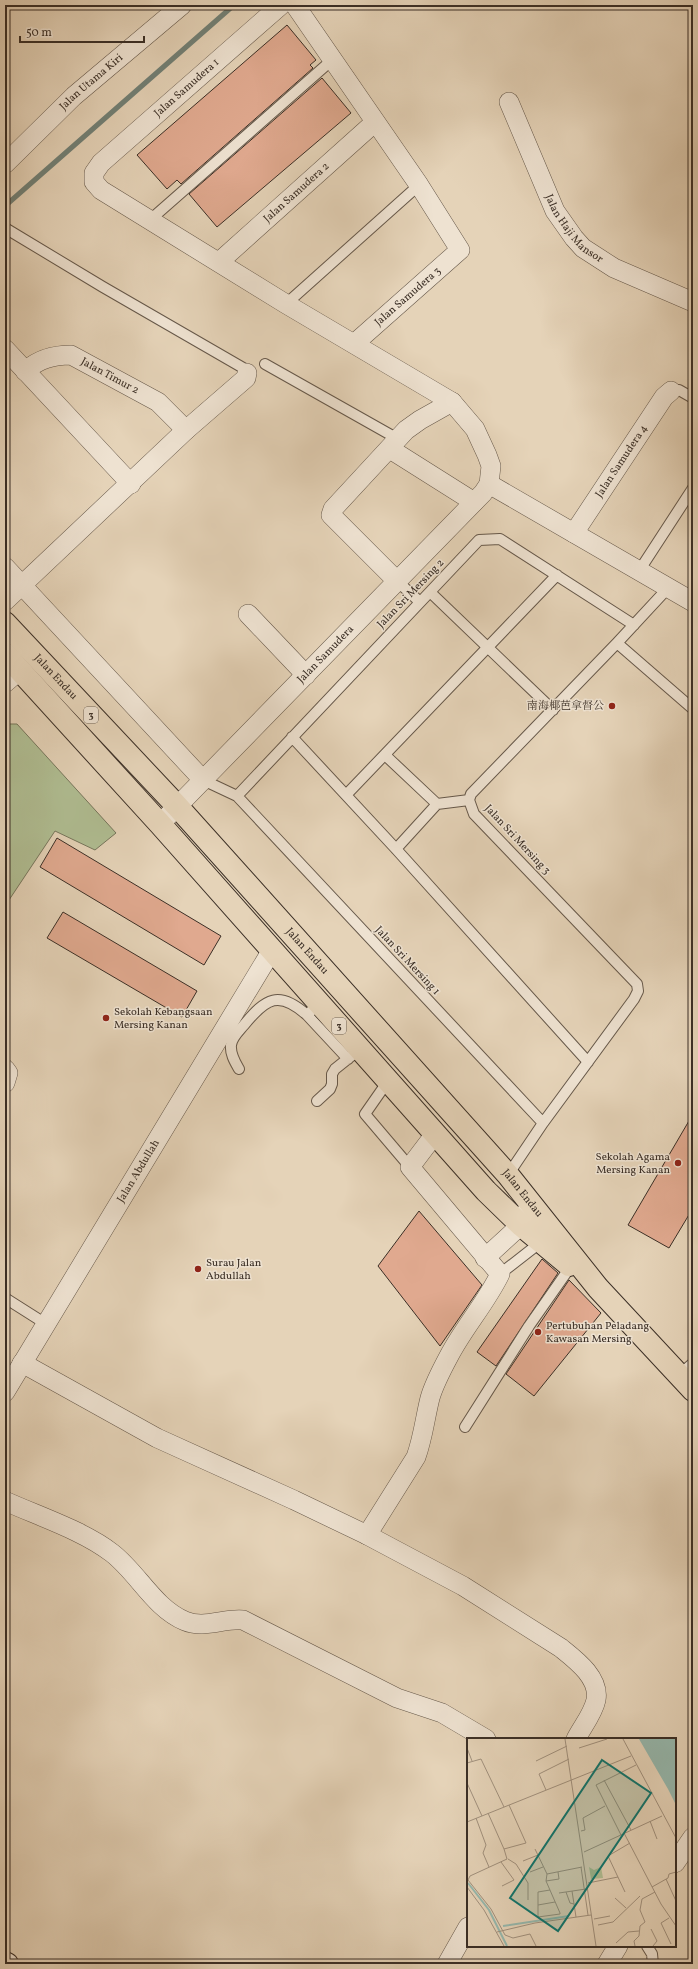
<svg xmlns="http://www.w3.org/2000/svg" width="698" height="1969" font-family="Vollkorn,'Noto Serif SC',serif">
<rect width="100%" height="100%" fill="#e5d3b8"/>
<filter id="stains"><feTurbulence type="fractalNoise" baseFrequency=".005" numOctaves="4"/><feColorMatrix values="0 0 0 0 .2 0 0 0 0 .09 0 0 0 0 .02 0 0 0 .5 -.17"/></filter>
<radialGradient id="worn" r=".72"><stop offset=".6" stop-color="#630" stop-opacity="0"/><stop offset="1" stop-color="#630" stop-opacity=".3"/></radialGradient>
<path fill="#b0be93" stroke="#76765c" d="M5 724H17L116 833 95 850 55 831 5 906Z"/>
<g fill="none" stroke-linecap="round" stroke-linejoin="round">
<path stroke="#728177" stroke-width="5" d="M5 206 234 5"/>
</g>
<path fill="#e0a98f" stroke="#3b2f26" d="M287 25 316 60 310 65 313 68 181 184 177 180 167 189 137 155Z
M322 78 351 113 217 227 189 194Z
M57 838 221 936 204 965 40 867Z
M63 912 197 991 182 1017 47 938Z
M693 1114V1208L669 1248 628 1225Z
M419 1211 482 1285 440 1346 378 1266Z
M542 1259 558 1273 496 1366 477 1352Z
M569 1280 601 1313 534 1396 506 1374Z"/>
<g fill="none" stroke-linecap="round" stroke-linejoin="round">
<defs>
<path id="service" d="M150 220 332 60
M5 228 103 287 245 369 247 373
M286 304 419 185
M265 364 398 439
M671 391 679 390 693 398
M639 571 693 488
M397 581 420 602
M430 592 553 710
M617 643 693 709
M292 737 396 849 588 1062
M385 755 437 804 396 849
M203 780 237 796 543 1123 508 1175
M346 795 557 575
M237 796 479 540 500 539 634 625
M437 804 469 800
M307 1015 348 1059
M239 1069C235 1062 230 1054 231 1045 232 1037 239 1031 244 1025 266 998 279 990 307 1015L319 1003
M388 1081 365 1114 410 1167
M317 1101 330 1089 332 1084V1074L335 1069 360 1049
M543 1123 634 999 638 991 637 984 474 814 469 800 471 794 617 643 668 588
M500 1274 541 1242
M5 1298 46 1324
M679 1375 693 1363
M465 1427 529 1326 571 1266
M647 1946 652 1954 653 1964"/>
<g id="minor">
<path d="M295 5 419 185 460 250 355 343"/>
<path id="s1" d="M509 102 555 211 574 238 583 248 614 268 693 302"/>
<path id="s2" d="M5 164 74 96 182 5"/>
<path id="s3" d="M219 262 374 123"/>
<path d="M5 349 131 484"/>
<path id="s4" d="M25 371C39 359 53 355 71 355L158 402 186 430"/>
<path d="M390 449 474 502"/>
<path d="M489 484 693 602"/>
<path id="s5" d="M574 533 664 397 671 391"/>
<path d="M5 567 203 780"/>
<path d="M397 581 331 515 333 509 406 430 420 420 452 402"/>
<path d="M5 601 186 430 246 378 247 373"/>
<path d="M248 614 306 675"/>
<path d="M5 683 20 670"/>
<path id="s6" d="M160 824 483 493 489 484 491 466 487 455 475 429 452 402 286 304 101 190 94 182V173L101 163 281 5"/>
<path d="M5 1069 8 1073 5 1083"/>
<path d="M485 1258 521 1225 526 1212"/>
<path d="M22 1363 157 1438 294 1500 367 1535 463 1586 561 1648C576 1660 600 1678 596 1700 593 1714 582 1727 576 1739"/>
<path id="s7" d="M5 1392 272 950"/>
<path d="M5 1501C38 1516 84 1531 112 1553 138 1573 154 1608 185 1621 204 1629 224 1618 243 1620L397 1698 442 1713 486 1739"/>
<path d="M367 1535 416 1457C423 1438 425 1418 430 1398 434 1384 442 1369 449 1356 464 1327 486 1303 500 1274L410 1167 435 1134"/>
<path d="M675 1863 693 1837"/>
<path d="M447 1964 468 1927"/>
<path d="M607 1964 618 1946"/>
</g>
<path id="secondary" d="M5 1963 7 1964"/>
<g id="trunk">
<path id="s8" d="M5 623 177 806 508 1175 598 1288 693 1390"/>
<path d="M5 654 160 824 486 1191 521 1225 569 1265"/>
</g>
</defs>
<use href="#service" stroke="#66584a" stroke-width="12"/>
<use href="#minor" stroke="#66584a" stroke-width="20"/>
<use href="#secondary" stroke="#3b2f26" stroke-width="24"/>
<use href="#trunk" stroke="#3b2f26" stroke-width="24"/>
<use href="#service" stroke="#eee2d1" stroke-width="10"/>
<use href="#minor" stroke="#eee2d1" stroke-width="19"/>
<use href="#secondary" stroke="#eee2d1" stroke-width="22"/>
<use href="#trunk" stroke="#e5d3b8" stroke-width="22"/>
</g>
<g fill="#8f2418" stroke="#eee2d1" stroke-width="1.5">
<circle cx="612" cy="706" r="4"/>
<circle cx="106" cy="1018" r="4"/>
<circle cx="678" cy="1163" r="4"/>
<circle cx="198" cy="1269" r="4"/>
<circle cx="538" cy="1332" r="4"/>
</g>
<g text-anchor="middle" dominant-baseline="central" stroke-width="3" stroke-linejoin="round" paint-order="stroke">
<g fill="#eee2d1" stroke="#716559" stroke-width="1">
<rect x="84" y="707" width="14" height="16" rx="3"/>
<rect x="332" y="1018" width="14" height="16" rx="3"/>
</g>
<g font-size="10" font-weight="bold" fill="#3b2f26">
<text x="91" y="715">3</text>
<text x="339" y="1026">3</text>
</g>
<g font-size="11" fill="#3b2f26" stroke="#eee2d1">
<text stroke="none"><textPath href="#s2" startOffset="119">Jalan Utama Kiri</textPath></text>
<text stroke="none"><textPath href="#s6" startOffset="1123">Jalan Samudera 1</textPath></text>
<text stroke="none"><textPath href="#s3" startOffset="104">Jalan Samudera 2</textPath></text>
<text stroke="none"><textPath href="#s1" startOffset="144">Jalan Haji Mansor</textPath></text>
<text transform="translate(408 297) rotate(-41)">Jalan Samudera 3</text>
<text stroke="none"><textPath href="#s4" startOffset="94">Jalan Timur 2</textPath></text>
<text stroke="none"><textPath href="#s5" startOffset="86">Jalan Samudera 4</textPath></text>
<text transform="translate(411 594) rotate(-46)">Jalan Sri Mersing 2</text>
<text stroke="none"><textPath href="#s6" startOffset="237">Jalan Samudera</textPath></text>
<text stroke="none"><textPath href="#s8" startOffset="74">Jalan Endau</textPath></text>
<text transform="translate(517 840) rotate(47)">Jalan Sri Mersing 3</text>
<text stroke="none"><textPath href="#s8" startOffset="446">Jalan Endau</textPath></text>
<text transform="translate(407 961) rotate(47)">Jalan Sri Mersing 1</text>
<text stroke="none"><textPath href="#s7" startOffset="258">Jalan Abdullah</textPath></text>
<text stroke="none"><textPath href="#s8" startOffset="770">Jalan Endau</textPath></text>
</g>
<g font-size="11" fill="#3b2f26" stroke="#eee2d1" text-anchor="start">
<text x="604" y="706" text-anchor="end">南海椰芭拿督公</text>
<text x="114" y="1012">Sekolah Kebangsaan<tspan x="114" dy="13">Mersing Kanan</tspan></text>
<text x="670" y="1157" text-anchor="end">Sekolah Agama<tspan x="670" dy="13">Mersing Kanan</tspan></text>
<text x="206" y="1263">Surau Jalan<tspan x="206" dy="13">Abdullah</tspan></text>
<text x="546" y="1326">Pertubuhan Peladang<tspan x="546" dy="13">Kawasan Mersing</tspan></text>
</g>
</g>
<g transform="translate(467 1738)">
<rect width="209" height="209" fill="#e5d3b8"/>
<path d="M122 129 127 132 134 129 136 140 124 141Z" fill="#b0be93"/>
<path d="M172 1H209V67L201 51Z" fill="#96b8ad"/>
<path fill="none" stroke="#96b8ad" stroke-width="2" d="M1 145 22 172 40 208M36 188 102 178"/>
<path fill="none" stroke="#a1917e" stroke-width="1" d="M98 1 129 208M156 1 209 100M0 10 5 23M112 10 140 1M69 23 100 8M0 25 14 21 37 69M137 42 164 92M0 45 15 78M79 52 72 36 102 21M21 75 37 111 59 105 42 67M9 80 19 107 16 115 22 129M183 83 190 101M0 84 164 18M114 93 118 92 116 80 138 68M157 95 194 166 209 188M154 97 129 47 169 27M37 111 40 121 3 138 1 142 24 171 38 197 46 200 63 196 69 208M68 111 80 136 79 143 93 175V176L71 179V154L83 152M117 114 195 78M41 121 49 126 61 145V162M56 123 71 117M34 124 47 142 35 148M114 129 121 177M63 134 76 129M80 136 115 129M199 141 209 163M79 143 92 141 91 134M121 145 151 139M0 149 17 172 37 208M185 149 201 140 202 136 209 134M105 153 109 179M99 154 103 165 107 166M158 154 141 118 163 105M92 155 119 151M148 160 159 170M71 167 88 164M202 180 194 185 204 206M127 181 143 178M131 187 146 184 173 158M184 191 190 203 186 208M30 194 68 185 124 177M149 205 161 194 172 193M168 208 167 203 172 198 173 188 178 184 173 172 175 161 188 154"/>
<path fill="#0f766e" fill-opacity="0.15" stroke="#0f766e" stroke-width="2" d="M135 22 184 55 91 193 43 160Z"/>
<rect width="209" height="209" fill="none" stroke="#3b2f26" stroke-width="2"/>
</g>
<rect width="698" height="1969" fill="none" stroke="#e5d3b8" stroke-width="20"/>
<rect x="6" y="6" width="686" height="1957" fill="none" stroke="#3b2f26" stroke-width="2"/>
<rect x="10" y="10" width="678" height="1949" fill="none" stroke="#3b2f26"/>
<path d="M20 36v6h124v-6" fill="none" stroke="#3b2f26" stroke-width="2"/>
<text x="26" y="36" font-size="12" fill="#3b2f26" stroke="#eee2d1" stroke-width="3" paint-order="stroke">50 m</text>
<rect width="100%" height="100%" filter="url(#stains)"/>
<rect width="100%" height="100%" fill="url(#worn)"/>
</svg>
